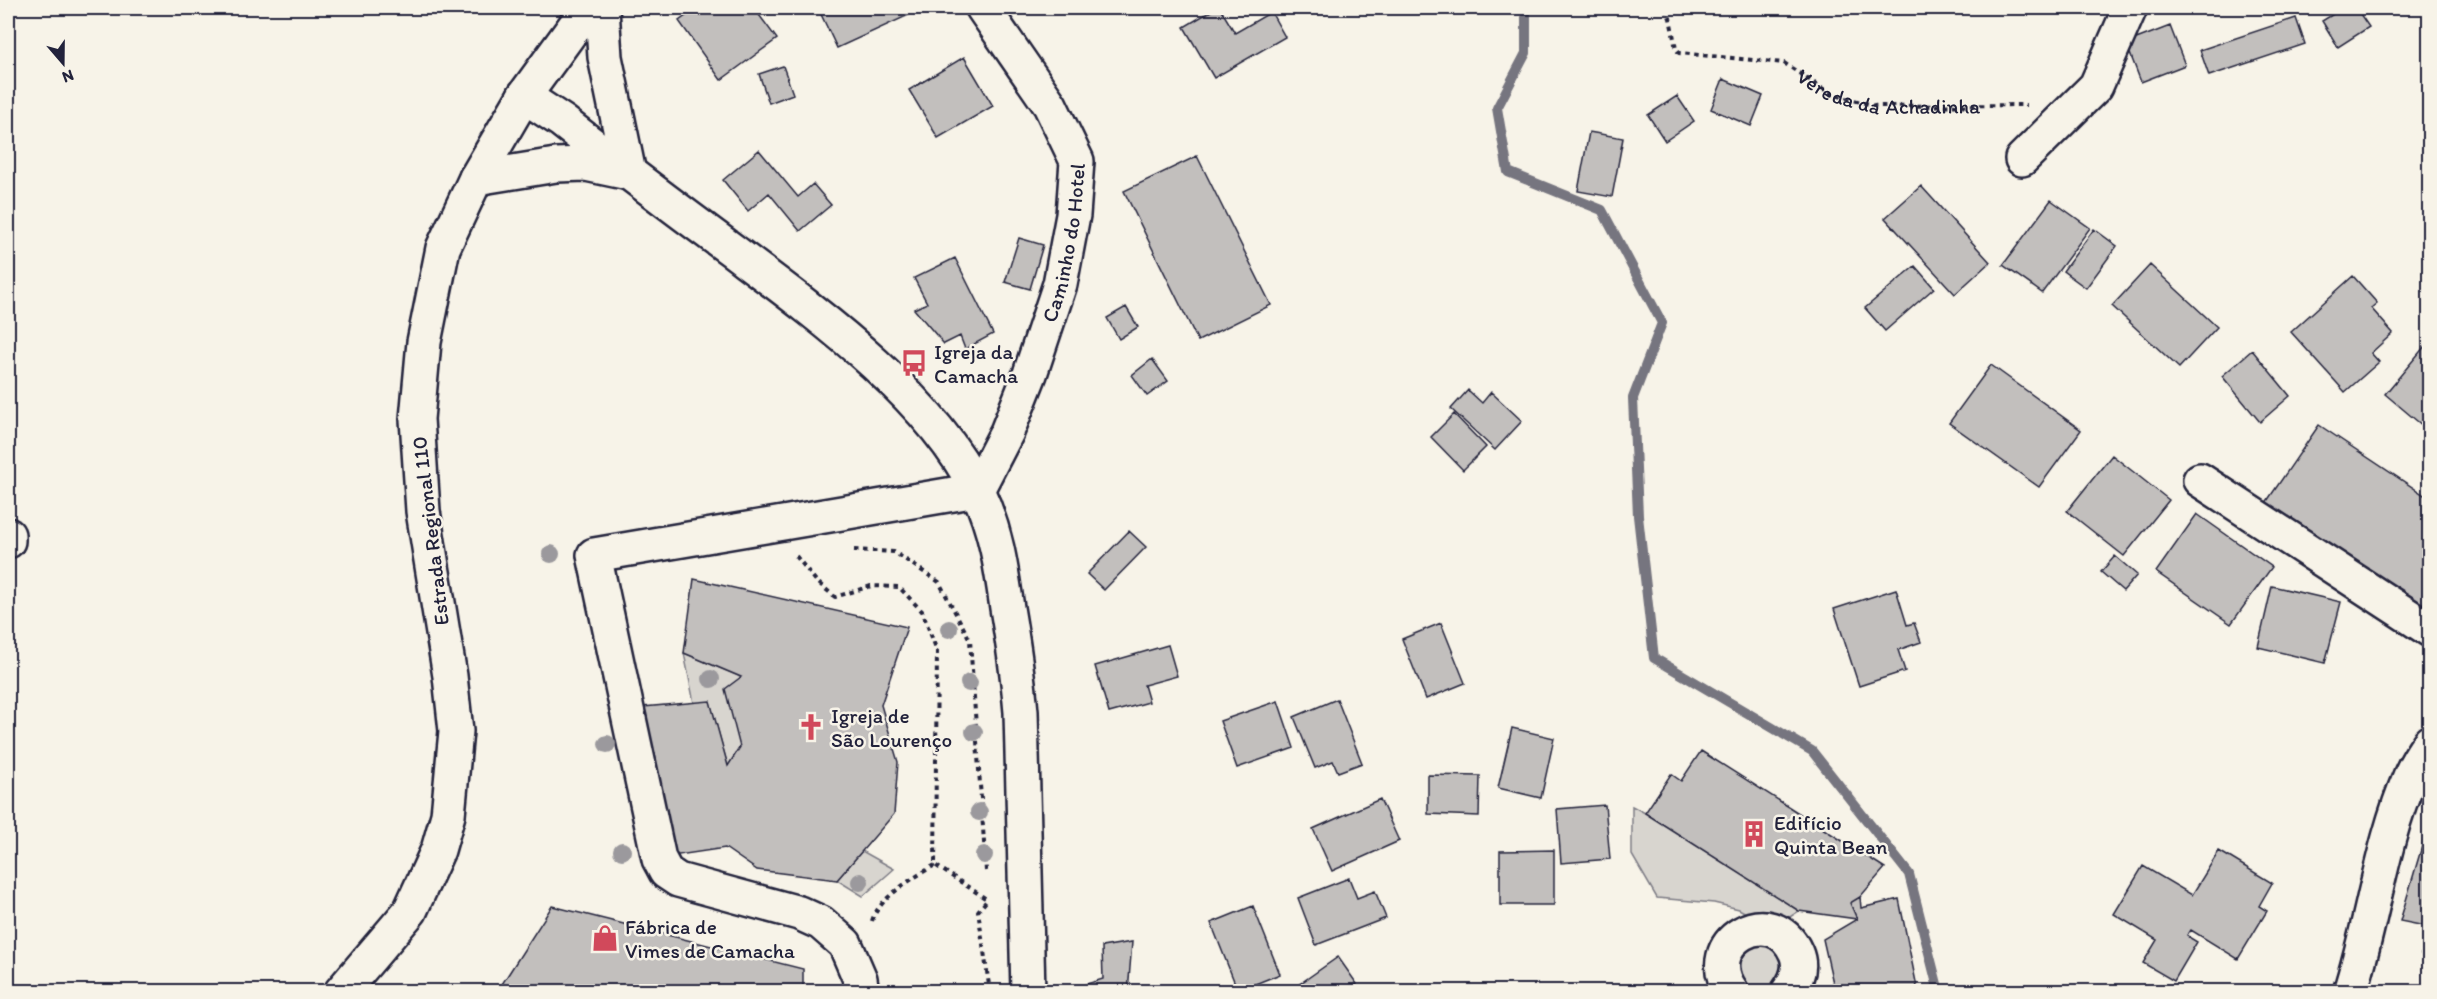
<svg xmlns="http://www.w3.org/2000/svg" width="2437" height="999" font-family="Itim,sans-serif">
<rect width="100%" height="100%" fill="#f7f3e8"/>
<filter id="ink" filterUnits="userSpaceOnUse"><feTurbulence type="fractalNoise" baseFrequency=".0167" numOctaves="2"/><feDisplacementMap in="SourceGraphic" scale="12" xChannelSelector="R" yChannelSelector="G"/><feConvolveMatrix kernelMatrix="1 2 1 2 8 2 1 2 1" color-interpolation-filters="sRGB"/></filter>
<g filter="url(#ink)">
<path fill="#d8d5cf" stroke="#7d7c85" stroke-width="1.5" d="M684 653 741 677 740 747 728 766 710 702 694 703Z
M1632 806 1645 813 1799 911 1773 928 1739 909 1714 903 1657 898 1632 855Z
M862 851 894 869 863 896 837 880Z
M1757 941 1779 952C1784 971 1782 985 1761 991L1745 987 1734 959Z"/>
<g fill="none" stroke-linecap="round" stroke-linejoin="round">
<path stroke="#76747f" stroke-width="10" d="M1526 8V53L1497 108 1508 172 1602 210 1662 323 1633 398 1638 516 1654 658 1812 751 1909 874 1939 992"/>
</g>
<path fill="#c2bfbd" stroke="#22223b" stroke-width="1.5" d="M697 8H754L777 39 721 80 679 21Z
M818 8H908L911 14 837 48Z
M1216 8H1220L1235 33 1271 12 1285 37 1214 78 1184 27Z
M2343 8H2356L2369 27 2338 47 2322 21Z
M2296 18 2305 44 2209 76 2200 50Z
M2170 26 2185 65 2141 82 2126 43Z
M964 57 993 106 938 138 909 90Z
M783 66 793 94 769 103 759 74Z
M1723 79 1763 96 1751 126 1711 109Z
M1677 96 1694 121 1665 141 1648 115Z
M1589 132 1623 138 1612 197 1578 191Z
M759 150 798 197 813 184 831 205 800 231 769 193 748 211 723 180Z
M1197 156 1271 305 1198 341 1124 191Z
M1921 186 1990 262 1955 294 1885 218Z
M2051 200 2090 228 2042 293 2003 265Z
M2094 229 2117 246 2086 288 2063 271Z
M1019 238 1043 245 1030 289 1005 282Z
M955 258 993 334 965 349 960 336 944 344 914 309 927 303 914 278Z
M2150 265 2217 327 2179 368 2112 306Z
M1915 266 1934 288 1885 331 1865 308Z
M2353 276 2377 303 2371 308 2393 333 2371 353 2379 362 2345 392 2291 332Z
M1126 307 1138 327 1119 339 1107 318Z
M2430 340V432L2385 394Z
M2252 350 2290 396 2260 422 2222 376Z
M1152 359 1168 381 1147 396 1132 375Z
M1991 365 2081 430 2039 487 1949 423Z
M1468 390 1482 403 1491 392 1522 421 1495 450 1451 409Z
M1454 414 1486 447 1463 470 1431 437Z
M2319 425 2430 499V603L2424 610 2265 504Z
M2112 455 2169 500 2124 556 2067 511Z
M2197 514 2272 567 2231 624 2156 572Z
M1129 531 1146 547 1104 590 1087 574Z
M2115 556 2137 575 2123 591 2101 572Z
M694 579 907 627 881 705 898 762 894 814 837 880 757 870 725 848 672 856 643 707 710 701 728 766 740 747 725 689 741 677 684 653Z
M2272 586 2341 602 2325 663 2258 647Z
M1896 589 1907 625 1914 623 1921 642 1898 650 1905 671 1859 686 1834 609Z
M1441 623 1465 683 1426 699 1402 639Z
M1168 645 1177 676 1144 685 1149 702 1109 713 1095 666Z
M1337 699 1362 763 1338 772 1333 761 1315 768 1294 717Z
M1278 701 1294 748 1237 768 1220 721Z
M1512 728 1554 738 1541 798 1498 788Z
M1701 751 1885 868 1860 897 1850 903 1857 919 1799 911 1645 813 1671 774 1681 781Z
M1428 775 1480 776 1479 816 1428 814Z
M1380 799 1399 841 1332 871 1313 829Z
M1605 805 1610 859 1561 863 1557 809Z
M2430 819V927L2400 921Z
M1554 850V905H1500V851Z
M2219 851 2272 883 2259 906 2267 911 2238 959 2191 930 2187 936 2197 942 2174 981 2143 963 2157 940 2114 914 2143 866 2192 895Z
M1349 878 1357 898 1375 891 1386 918 1316 945 1298 898Z
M1860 897 1861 908 1899 899 1918 992H1835L1823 939 1857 919 1850 903Z
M552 906 803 969V992H497Z
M1253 906 1280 974 1238 991 1211 923Z
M1132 942 1128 992H1078L1077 987 1103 979 1102 947Z
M2430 945V961L2421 954Z
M1338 957 1357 984 1345 992H1292L1291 990Z
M1206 985 1209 992H1189Z
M2395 986 2408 992H2391Z"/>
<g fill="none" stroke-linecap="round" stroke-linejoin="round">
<defs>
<g id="minor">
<path d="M602 8 605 57 629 173"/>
<path d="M524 96 562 121C618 165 675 208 732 250 816 313 930 395 977 490 996 530 1001 566 1007 608 1013 643 1018 677 1021 712L1028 992"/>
<path d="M2022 159 2096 86 2130 8"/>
<path d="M476 178 556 165 586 164 624 172"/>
<path d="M2200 480 2430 630"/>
<path id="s2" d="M977 490 1007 432 1030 374 1060 284 1073 215 1077 161 1050 105 983 8"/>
<path d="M8 535V541"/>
<path d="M862 992 860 979 845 944 821 923 799 913 678 880 666 872 659 859 594 555 977 490"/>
<path d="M1732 992C1696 942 1773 899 1796 953 1802 967 1797 980 1788 992"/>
<path d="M2350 992C2373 920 2381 843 2411 774 2416 763 2423 752 2430 742"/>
</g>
<path id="major" d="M341 992 410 911 438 850 448 815 456 731 450 676 423 511 417 419 424 342 443 248 476 178 524 96 588 8"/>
</defs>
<use href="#minor" stroke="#22223b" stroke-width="38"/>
<use href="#major" stroke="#22223b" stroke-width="38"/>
<g stroke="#22223b" stroke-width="4" stroke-dasharray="4.5 4.5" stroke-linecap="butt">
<path id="s1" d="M1665 8 1670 18 1676 49 1679 53 1784 63 1831 94 1876 106 2027 105"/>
<path d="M854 550 894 552 939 582 970 640 986 871"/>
<path d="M796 556 816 581 835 597 871 586 899 587 922 611 937 651 935 865 988 900"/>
<path d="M872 921C879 897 915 877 935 865"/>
<path d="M986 992 989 985 978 911 988 899"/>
</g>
<use href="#minor" stroke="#f7f3e8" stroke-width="33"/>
<use href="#major" stroke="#f7f3e8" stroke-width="33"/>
</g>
<g fill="#9b999d">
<circle cx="551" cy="554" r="9"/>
<circle cx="949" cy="629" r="9"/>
<circle cx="711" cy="679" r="9"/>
<circle cx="969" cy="683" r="9"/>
<circle cx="974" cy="732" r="9"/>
<circle cx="607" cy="744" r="9"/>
<circle cx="979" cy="812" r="9"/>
<circle cx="622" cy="851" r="9"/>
<circle cx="984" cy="855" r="9"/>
<circle cx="860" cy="882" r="9"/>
</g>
</g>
<defs>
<symbol id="bus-bare" viewBox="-9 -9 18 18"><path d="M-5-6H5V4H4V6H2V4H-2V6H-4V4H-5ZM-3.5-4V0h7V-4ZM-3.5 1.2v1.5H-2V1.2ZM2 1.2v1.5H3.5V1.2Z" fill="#d1495b" stroke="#f7f3e8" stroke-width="2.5" paint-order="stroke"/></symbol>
<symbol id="church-bare" viewBox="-9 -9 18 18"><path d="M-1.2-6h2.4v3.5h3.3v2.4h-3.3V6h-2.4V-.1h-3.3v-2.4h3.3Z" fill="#d1495b" stroke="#f7f3e8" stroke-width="2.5" paint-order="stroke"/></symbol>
<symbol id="building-bare" viewBox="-9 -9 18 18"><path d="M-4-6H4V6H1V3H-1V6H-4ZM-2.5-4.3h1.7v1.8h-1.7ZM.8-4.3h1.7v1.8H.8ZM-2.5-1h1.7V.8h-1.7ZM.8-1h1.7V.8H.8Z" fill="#d1495b" stroke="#f7f3e8" stroke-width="2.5" paint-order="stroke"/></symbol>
<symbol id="shop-bare" viewBox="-9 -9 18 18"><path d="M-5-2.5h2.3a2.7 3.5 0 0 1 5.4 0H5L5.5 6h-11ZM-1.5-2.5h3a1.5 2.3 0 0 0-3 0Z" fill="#d1495b" stroke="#f7f3e8" stroke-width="2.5" paint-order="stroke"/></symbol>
</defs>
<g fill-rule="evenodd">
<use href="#bus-bare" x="895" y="344" width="38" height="38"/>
<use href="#church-bare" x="792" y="708" width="38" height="38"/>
<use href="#building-bare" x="1735" y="815" width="38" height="38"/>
<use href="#shop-bare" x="586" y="919" width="38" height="38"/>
</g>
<g text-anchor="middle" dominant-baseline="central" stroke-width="5" stroke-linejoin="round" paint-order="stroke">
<g font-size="21" fill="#22223b" stroke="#f7f3e8">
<text stroke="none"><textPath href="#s1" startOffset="266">Vereda da Achadinha</textPath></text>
<text stroke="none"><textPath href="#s2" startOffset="264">Caminho do Hotel</textPath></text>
<text transform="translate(430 531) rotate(-97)">Estrada Regional 110</text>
</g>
<g font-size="21" fill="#22223b" stroke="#f7f3e8" text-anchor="start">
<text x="934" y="351">Igreja da<tspan x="934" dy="24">Camacha</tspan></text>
<text x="831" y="715">Igreja de<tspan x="831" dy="24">São Lourenço</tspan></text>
<text x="1774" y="822">Edifício<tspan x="1774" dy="24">Quinta Bean</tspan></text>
<text x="625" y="926">Fábrica de<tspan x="625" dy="24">Vimes de Camacha</tspan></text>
</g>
</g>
<rect width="2437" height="999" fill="none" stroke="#f7f3e8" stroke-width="30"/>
<rect x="15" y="15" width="2407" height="969" fill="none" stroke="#22223b" stroke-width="2" filter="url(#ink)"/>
<g transform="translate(63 63) rotate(160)" stroke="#f7f3e8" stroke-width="4.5" paint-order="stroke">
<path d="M0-4.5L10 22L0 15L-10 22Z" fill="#22223b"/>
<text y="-9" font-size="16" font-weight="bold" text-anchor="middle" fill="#22223b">N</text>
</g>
</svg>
